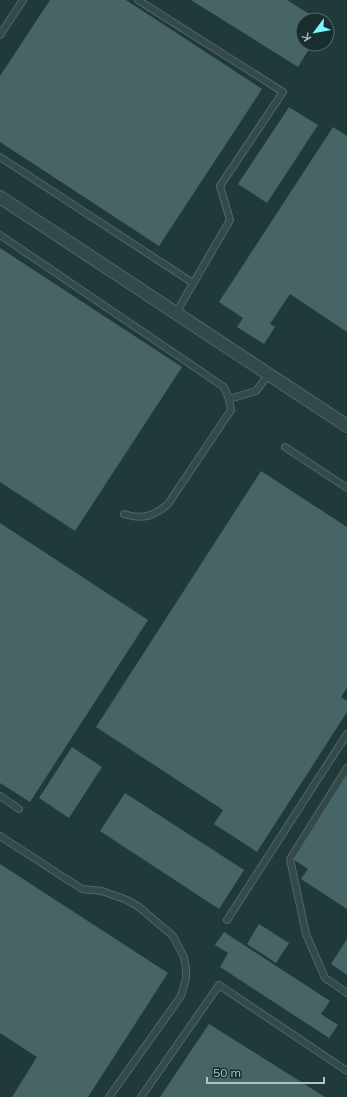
<svg xmlns="http://www.w3.org/2000/svg" width="347" height="1097" font-family="Mulish,sans-serif">
<rect width="100%" height="100%" fill="#203939"/>
<path fill="#486565" d="M50 0H126L262 89 159 246 0 142V76Z
M191 0H287L319 20H303V44H312L298 67Z
M289 107 318 125 267 203 238 184Z
M333 127 347 136V332L290 294 270 324 275 327 264 344 237 327 243 318 219 302Z
M0 248 182 367 75 531 0 482Z
M261 471 347 527V688L341 697 347 701V712L257 852 214 824 223 810 96 727Z
M0 523 148 620 30 802 0 783Z
M72 747 102 767 69 818 39 798Z
M347 775V909L301 879 308 869 293 859Z
M125 793 244 870 219 909 100 831Z
M0 864 168 973 88 1097H12L37 1057 0 1033Z
M259 924 289 943 276 963 247 944Z
M224 932 330 1001 321 1014 338 1025 329 1038 220 967 228 953 215 945Z
M347 939V975L331 964Z
M209 1024 325 1097H160Z"/>
<g fill="none" stroke-linecap="round" stroke-linejoin="round">
<defs>
<path id="lane" d="M138 0 283 92 220 186 230 220 176 313
M0 35 23 0
M0 157 193 283
M0 235 224 387 229 399 231 410 168 504C155 516 142 520 124 514
M229 399 256 391 269 374
M285 447 347 488
M347 768 290 859 306 934 325 978 347 993
M0 796 19 809
M0 836 82 889 102 891 127 900 139 907 173 936 184 957 186 968V978L181 996 109 1097
M227 920 347 734
M141 1097 219 985 347 1071"/>
<path id="street" d="M0 197 347 426"/>
</defs>
<use href="#lane" stroke="#516767" stroke-width="8"/>
<use href="#street" stroke="#516767" stroke-width="14"/>
<use href="#lane" stroke="#33494a" stroke-width="6"/>
<use href="#street" stroke="#33494a" stroke-width="12"/>
</g>
<g transform="translate(315 32) rotate(238)"><circle r="19" fill="#192e2e" stroke="#556a6b"/>
<path d="M0-3L7 15L0 10L-7 15Z" fill="#7cf5fd"/>
<text y="-6" font-size="11" font-weight="bold" text-anchor="middle" fill="#aec5c6">K</text>
</g>
<path d="M207 1077v6h117v-6" fill="none" stroke="#aec5c6" stroke-width="2"/>
<text x="213" y="1077" font-size="12" fill="#aec5c6" stroke="#192e2e" stroke-width="3" paint-order="stroke">50 m</text>
</svg>
